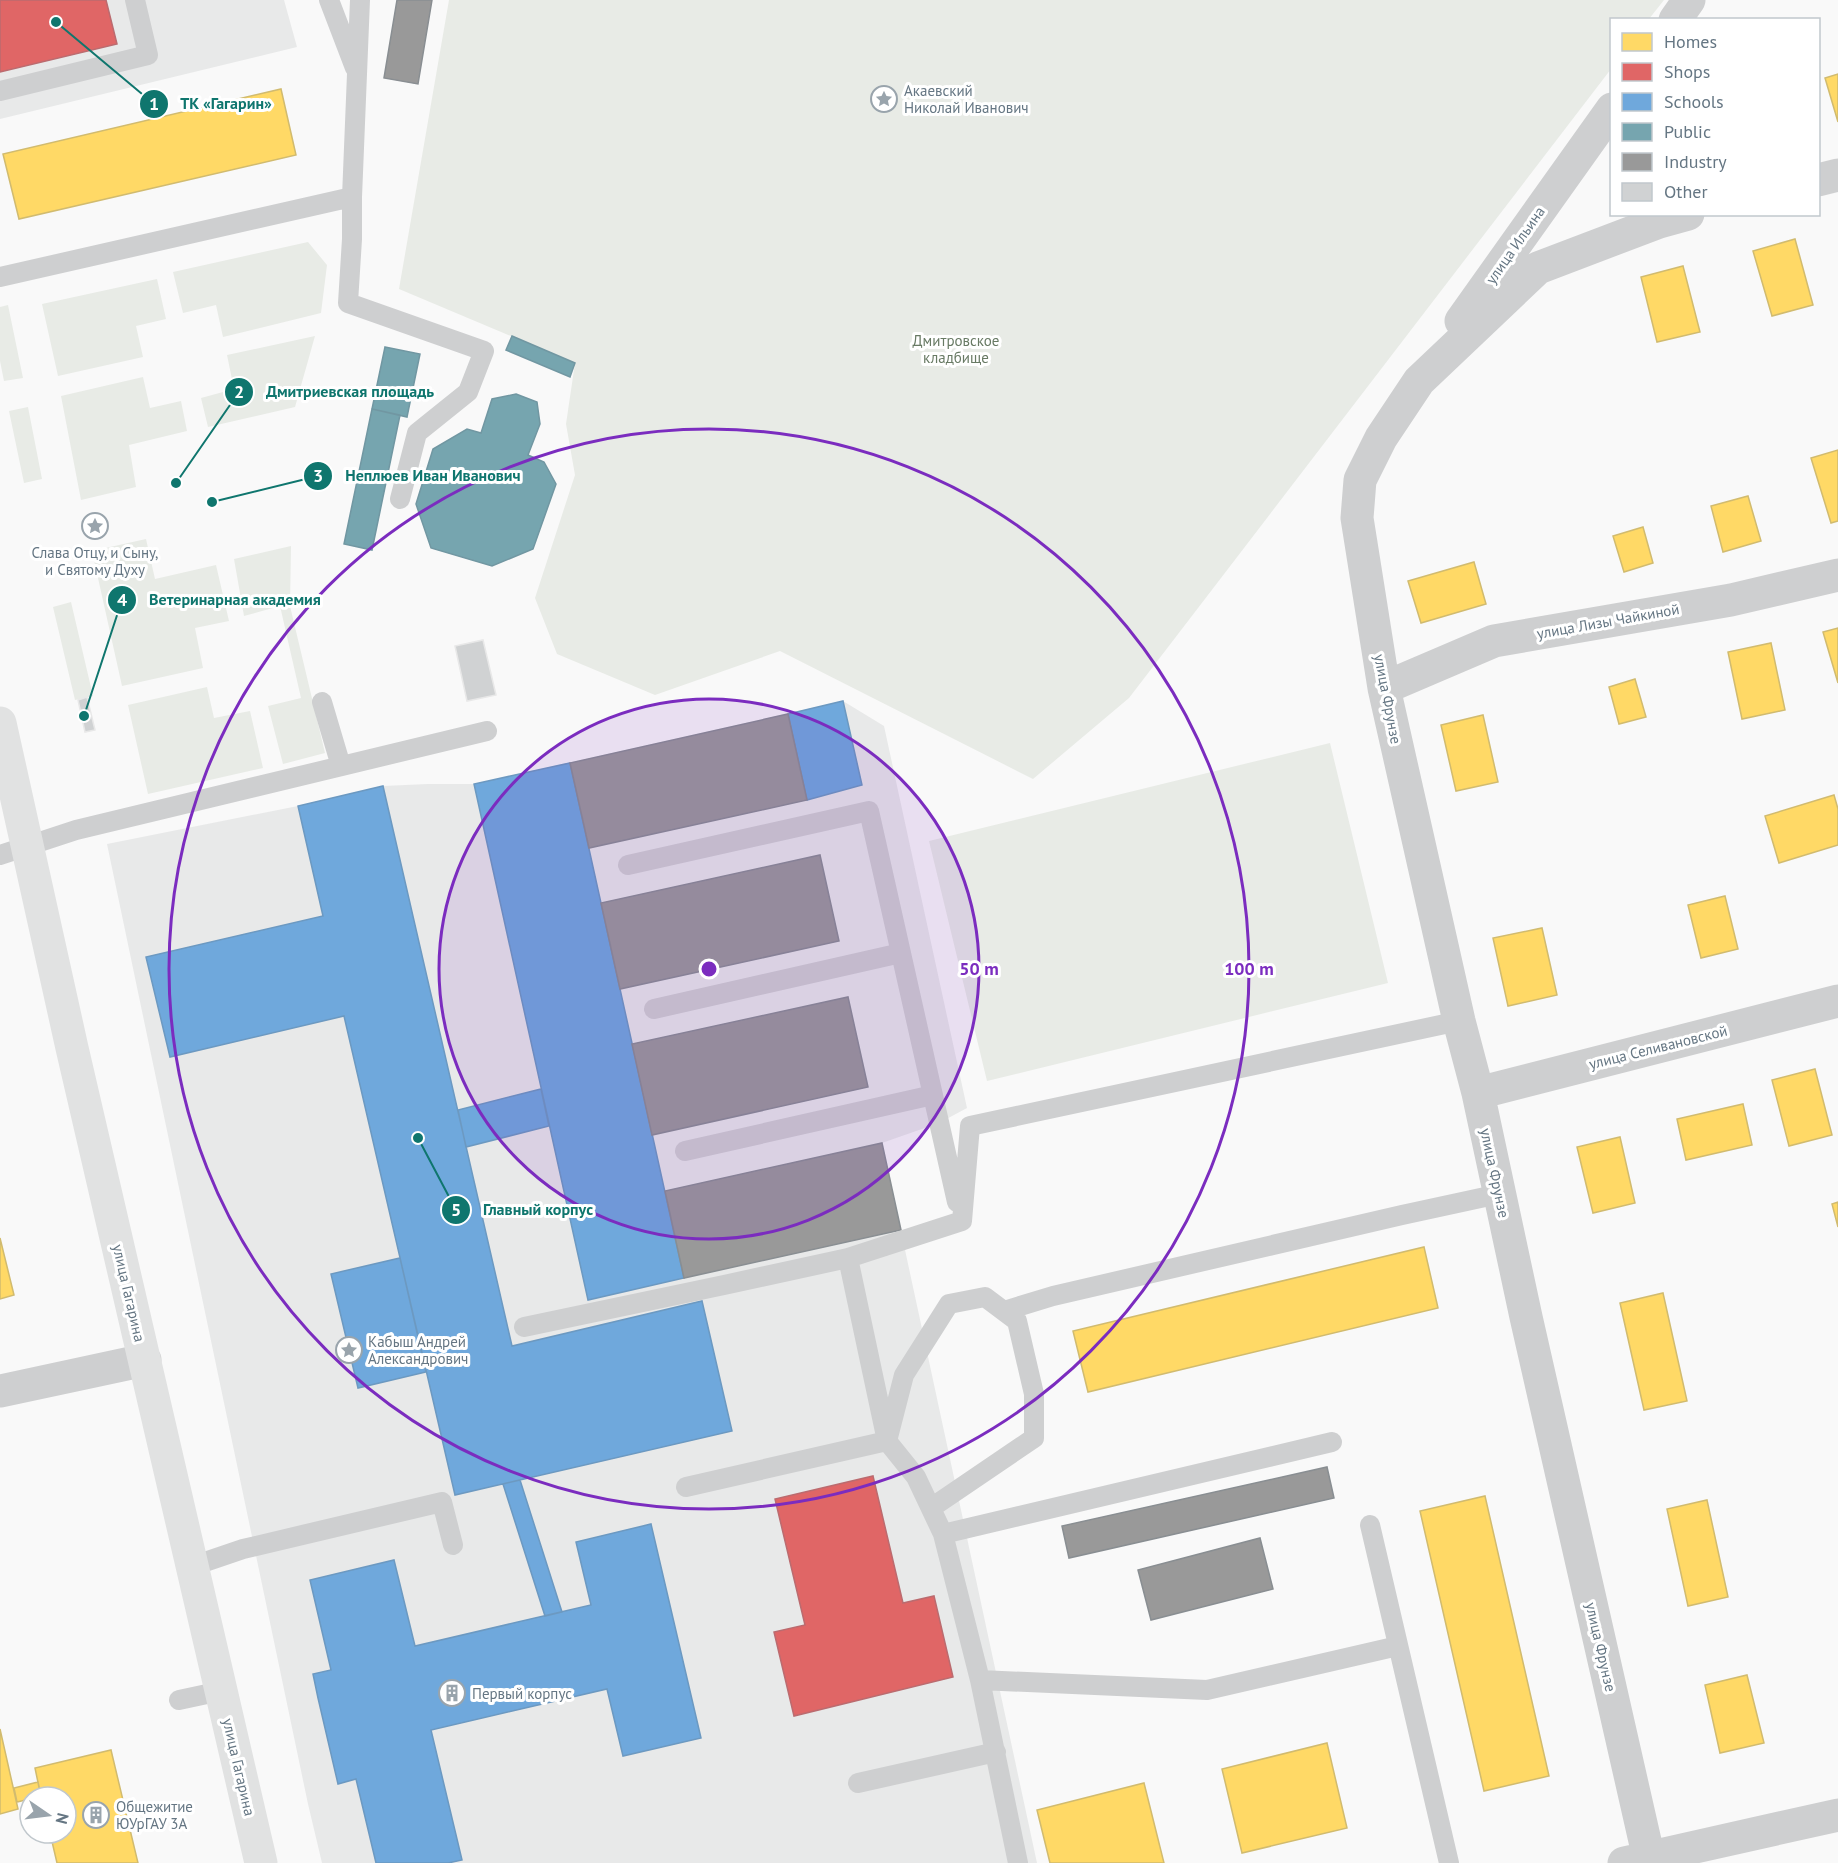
<svg xmlns="http://www.w3.org/2000/svg" width="1838" height="1863" font-family="'PT Sans',sans-serif">
<rect width="100%" height="100%" fill="#f9f9f9"/>
<path fill="#e8e9e9" d="M0 0H284L297 47 0 119Z
M843 701 884 726 967 1108 939 1123 882 1143 1037 1863H322L308 1804 107 844 298 806 383 786 428 784H474Z"/>
<path fill="#e8ebe6" d="M449 0H1664L1649 19 1612 20 1611 69 1129 698 1033 779 780 651 655 695 557 654 535 598 575 475 566 424 575 363 399 289Z
M308 242 327 265 321 313 223 337 216 305 183 313 173 272Z
M157 279 166 319 136 326 143 357 58 376 42 304Z
M8 305 23 378 4 381 0 361V307Z
M315 336 295 407 208 427 201 398 234 389 227 355Z
M143 377 150 408 181 401 187 431 129 445 136 487 81 500 61 396Z
M28 407 42 479 24 483 9 411Z
M146 539 155 579 216 565 229 621 195 628 203 668 122 686 92 551Z
M291 546 290 606 325 753 283 764 268 706 301 698 280 606 244 616 234 559Z
M71 602 93 696 75 700 53 607Z
M207 687 214 718 250 711 263 768 148 794 128 705Z
M1330 743 1388 983 987 1081 929 841Z"/>
<path fill="#ffd966" stroke="#d1bb6f" stroke-width="1.5" d="M1838 74V122L1825 78Z
M281 89 296 155 19 219 3 154Z
M1795 239 1813 305 1772 316 1753 251Z
M1683 266 1700 332 1657 342 1641 277Z
M1838 450V521L1831 523 1811 458Z
M1748 496 1761 541 1723 552 1711 506Z
M1643 527 1653 563 1624 572 1613 536Z
M1474 562 1486 604 1421 623 1408 581Z
M1838 628V683L1823 632Z
M1771 643 1785 710 1742 719 1728 652Z
M1635 679 1646 717 1619 724 1609 687Z
M1483 715 1498 782 1456 791 1441 725Z
M1834 795 1838 809V845L1779 863 1765 816Z
M1725 896 1738 949 1701 958 1688 905Z
M1542 928 1557 995 1508 1006 1493 938Z
M1815 1069 1832 1135 1789 1146 1772 1080Z
M1743 1104 1752 1145 1686 1160 1677 1119Z
M1620 1137 1635 1203 1593 1213 1577 1147Z
M1838 1202V1227L1832 1204Z
M0 1238 14 1295 0 1299Z
M1424 1247 1438 1308 1088 1392 1073 1331Z
M1663 1293 1687 1401 1644 1410 1620 1303Z
M1485 1496 1549 1776 1484 1791 1420 1511Z
M1707 1500 1728 1597 1688 1606 1667 1509Z
M1747 1675 1764 1743 1720 1753 1705 1685Z
M0 1729 18 1809 0 1814Z
M1327 1743 1347 1828 1242 1853 1222 1769Z
M111 1750 138 1863H57L50 1833H66V1797H41L35 1768Z
M38 1782 41 1796 30 1797V1799L17 1802 14 1788Z
M1144 1783 1164 1863H1050L1037 1810Z"/>
<path fill="#e06666" stroke="#bb6b6f" stroke-width="1.5" d="M0 0H106L117 44 0 72Z
M873 1476 903 1603 934 1596 953 1677 794 1716 774 1632 805 1625 775 1499Z"/>
<path fill="#6fa8dc" stroke="#6c99c1" stroke-width="1.5" d="M843 701 862 785 807 800 788 714Z
M570 763 684 1278 588 1300 474 784Z
M383 786 512 1346 702 1301 732 1431 455 1495 344 1016 170 1057 146 957 323 916 298 806Z
M541 1089 549 1126 466 1147 458 1110Z
M400 1258 426 1372 358 1388 331 1274Z
M520 1480 562 1612 545 1616 503 1484Z
M651 1524 701 1738 623 1756 607 1689 431 1730 462 1860 448 1863H376L356 1779 338 1784 318 1698 313 1674 331 1670 310 1580 394 1560 415 1646 591 1605 576 1542Z"/>
<path fill="#76a5af" stroke="#7197a2" stroke-width="1.5" d="M512 336 575 363 570 377 506 350Z
M385 347 420 354 407 417 372 409Z
M516 394 537 402 540 424 528 455 544 462 556 484 533 549 492 566 431 548 416 504 433 449 467 429 481 433 492 399Z
M372 409 400 415 372 550 344 544Z"/>
<path fill="#999" stroke="#898e92" stroke-width="1.5" d="M397 0H432L418 84 384 78Z
M788 714 807 800 589 848 570 763Z
M820 855 839 941 620 989 601 903Z
M848 997 868 1087 652 1135 632 1044Z
M882 1143 901 1230 684 1278 665 1191Z
M1327 1467 1334 1498 1069 1558 1062 1526Z
M1260 1538 1273 1589 1151 1620 1138 1570Z"/>
<path fill="#d0d2d3" stroke="#e8e8e8" stroke-width="1.5" d="M483 640 496 695 467 701 455 646Z
M87 697 95 730 85 732 78 700Z"/>
<g fill="none" stroke-linecap="round" stroke-linejoin="round">
<path stroke="#cecfd0" stroke-width="20" d="M329 0 355 68
M360 0 352 197V239L348 303 484 351 468 392 417 433 400 499
M0 91 148 55 135 0
M0 277 352 197
M322 702 341 766
M0 855 76 830 487 731
M628 865 869 811 957 1202
M654 1009 901 953
M685 1151 933 1095
M1004 1311 1053 1296 1402 1215 1499 1194
M524 1327 724 1285 848 1258
M686 1487 887 1441 904 1375 949 1304 985 1297 1017 1321 1034 1394V1438L931 1508
M1370 1525 1449 1863
M943 1534 1332 1442
M193 1566 243 1549 442 1502 453 1545
M980 1680 1207 1690 1398 1646
M179 1700 221 1691
M858 1783 996 1752
M1018 1863 980 1680 943 1534 916 1477 887 1441 848 1258 962 1221 970 1126 1459 1021"/>
<path stroke="#cecfd0" stroke-width="33" d="M1675 20 1689 0
M1818 180 1838 175
M1461 321 1612 109
M1384 688 1494 641 1731 600 1838 575
M1478 1093 1838 1001
M0 1391 145 1360
M1624 1863 1838 1815
M1650 1863 1526 1317 1478 1093 1459 1021 1384 688 1357 518 1360 480 1381 438 1419 381 1538 268 1659 222 1688 214"/>
<path stroke="#e1e2e2" stroke-width="33" d="M0 723 72 1048 261 1863"/>
</g>
<circle cx="709" cy="969" r="270" fill="#7b2cbf" fill-opacity=".12"/>
<g fill="none" stroke="#7b2cbf" stroke-width="3">
<circle cx="709" cy="969" r="270"/>
<circle cx="709" cy="969" r="540"/>
</g>
<defs>
<symbol id="sight-ring" viewBox="-11 -11 22 22"><circle r="9.5" fill="#fff" stroke="#99a4ac" stroke-width="1.5"/><path d="M0-6L1.8-2.2L6-1.7L2.9 1.2L3.7 5.4L0 3.3L-3.7 5.4L-2.9 1.2L-6-1.7L-1.8-2.2Z" fill="#99a4ac"/></symbol>
<symbol id="building-ring" viewBox="-11 -11 22 22"><circle r="9.5" fill="#fff" stroke="#99a4ac" stroke-width="1.5"/><path d="M-4-6H4V6H1V3H-1V6H-4ZM-2.5-4.3h1.7v1.8h-1.7ZM.8-4.3h1.7v1.8H.8ZM-2.5-1h1.7V.8h-1.7ZM.8-1h1.7V.8H.8Z" fill="#99a4ac"/></symbol>
</defs>
<g fill-rule="evenodd">
<use href="#sight-ring" x="869" y="84" width="30" height="30"/>
<use href="#sight-ring" x="80" y="511" width="30" height="30"/>
<use href="#sight-ring" x="334" y="1335" width="30" height="30"/>
<use href="#building-ring" x="437" y="1678" width="30" height="30"/>
<use href="#building-ring" x="81" y="1800" width="30" height="30"/>
</g>
<g text-anchor="middle" dominant-baseline="central" stroke-width="6" stroke-linejoin="round" paint-order="stroke">
<g font-size="15" fill="#657683" stroke="#fff" text-anchor="start">
<text x="904" y="90">Акаевский<tspan x="904" dy="17">Николай Иванович</tspan></text>
<text x="95" y="552" text-anchor="middle">Слава Отцу, и Сыну,<tspan x="95" dy="17">и Святому Духу</tspan></text>
<text x="368" y="1341">Кабыш Андрей<tspan x="368" dy="17">Александрович</tspan></text>
<text x="472" y="1693">Первый корпус</text>
<text x="116" y="1806">Общежитие<tspan x="116" dy="17">ЮУрГАУ 3А</tspan></text>
</g>
<g font-size="15" fill="#657683" stroke="#fff">
<text transform="translate(1515 245) rotate(-55)">улица Ильина</text>
<text transform="translate(1608 621) rotate(-10)">улица Лизы Чайкиной</text>
<text transform="translate(1388 699) rotate(79)">улица Фрунзе</text>
<text transform="translate(1658 1047) rotate(-14)">улица Селивановской</text>
<text transform="translate(1495 1173) rotate(78)">улица Фрунзе</text>
<text transform="translate(129 1293) rotate(77)">улица Гагарина</text>
<text transform="translate(1601 1647) rotate(77)">улица Фрунзе</text>
<text transform="translate(239 1767) rotate(77)">улица Гагарина</text>
</g>
<g font-size="15" fill="#687a64" stroke="#fff">
<text x="956" y="340">Дмитровское<tspan x="956" dy="17">кладбище</tspan></text>
</g>
</g>
<circle cx="709" cy="969" r="9" fill="#7b2cbf" stroke="#fff" stroke-width="3"/>
<g font-size="18" text-anchor="middle" font-weight="bold" fill="#7b2cbf" stroke="#fff" stroke-width="6" stroke-linejoin="round" paint-order="stroke">
<text x="979" y="975">50 m</text>
<text x="1249" y="975">100 m</text>
</g>
<path fill="none" stroke="#0f766e" stroke-width="2" d="M56 22L154 104M176 483L239 392M212 502L318 476M84 716L122 600M418 1138L456 1210"/>
<g fill="#0f766e" stroke="#fff" stroke-width="2">
<circle cx="56" cy="22" r="6"/>
<circle cx="176" cy="483" r="6"/>
<circle cx="212" cy="502" r="6"/>
<circle cx="84" cy="716" r="6"/>
<circle cx="418" cy="1138" r="6"/>
<circle cx="154" cy="104" r="15"/>
<circle cx="239" cy="392" r="15"/>
<circle cx="318" cy="476" r="15"/>
<circle cx="122" cy="600" r="15"/>
<circle cx="456" cy="1210" r="15"/>
</g>
<g font-size="18" text-anchor="middle" font-weight="bold" fill="#fff">
<text x="154" y="110">1</text>
<text x="239" y="398">2</text>
<text x="318" y="482">3</text>
<text x="122" y="606">4</text>
<text x="456" y="1216">5</text>
</g>
<g font-size="16" text-anchor="middle" font-weight="bold" fill="#0f766e" stroke="#fff" stroke-width="6" stroke-linejoin="round" paint-order="stroke">
<text x="226" y="109">ТК «Гагарин»</text>
<text x="350" y="397">Дмитриевская площадь</text>
<text x="433" y="481">Неплюев Иван Иванович</text>
<text x="235" y="605">Ветеринарная академия</text>
<text x="538" y="1215">Главный корпус</text>
</g>
<rect x="1610" y="18" width="210" height="198" fill="#ffffff" stroke="#c1c8cd" stroke-width="1.5"/>
<rect x="1622" y="33" width="30" height="18" fill="#ffd966" stroke="#c1c8cd" stroke-width="1.5"/>
<text x="1664" y="48" font-size="18" fill="#657683">Homes</text>
<rect x="1622" y="63" width="30" height="18" fill="#e06666" stroke="#c1c8cd" stroke-width="1.5"/>
<text x="1664" y="78" font-size="18" fill="#657683">Shops</text>
<rect x="1622" y="93" width="30" height="18" fill="#6fa8dc" stroke="#c1c8cd" stroke-width="1.5"/>
<text x="1664" y="108" font-size="18" fill="#657683">Schools</text>
<rect x="1622" y="123" width="30" height="18" fill="#76a5af" stroke="#c1c8cd" stroke-width="1.5"/>
<text x="1664" y="138" font-size="18" fill="#657683">Public</text>
<rect x="1622" y="153" width="30" height="18" fill="#999999" stroke="#c1c8cd" stroke-width="1.5"/>
<text x="1664" y="168" font-size="18" fill="#657683">Industry</text>
<rect x="1622" y="183" width="30" height="18" fill="#d0d2d3" stroke="#c1c8cd" stroke-width="1.5"/>
<text x="1664" y="198" font-size="18" fill="#657683">Other</text>
<g transform="translate(48 1815) rotate(104)"><circle r="28" fill="#ffffff" stroke="#c1c8cd" stroke-width="1.5"/>
<path d="M0-4.5L10 22L0 15L-10 22Z" fill="#99a4ac"/>
<text y="-9" font-size="16" font-weight="bold" text-anchor="middle" fill="#657683">N</text>
</g>
</svg>
